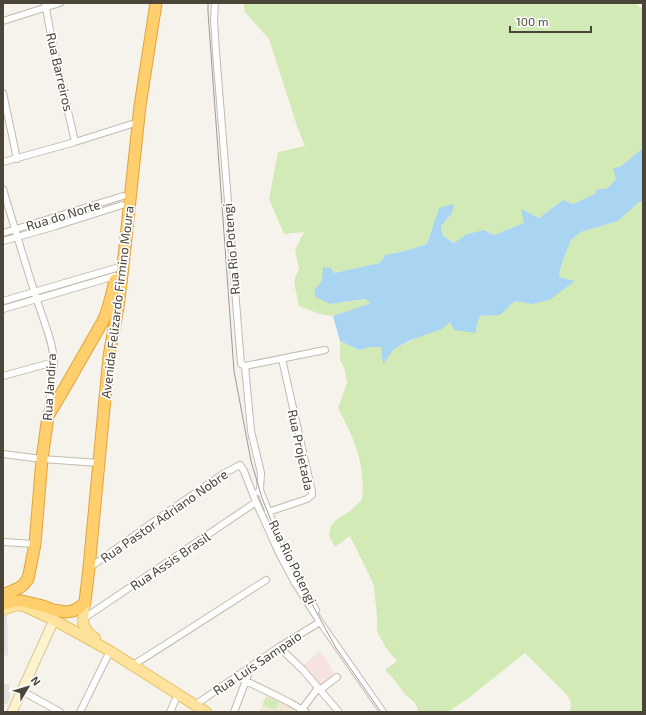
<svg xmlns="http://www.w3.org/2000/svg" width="646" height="715" font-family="'Exo 2',sans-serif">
<rect width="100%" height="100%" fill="#f6f3ec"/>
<path fill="#efe8d6" d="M266 696 294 707 292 712H259Z"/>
<path fill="#f6e3e0" d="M320 651 331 666 330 667 334 674 319 686 302 666Z"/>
<path fill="#d2eab5" d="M243 3H639L637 6 643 8V148L620 167 616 179 608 188 596 190 595 194 573 204 563 200 539 218 522 210 524 223 494 235 484 230 467 234 455 243 443 236 441 226 452 213 439 208 427 244 405 251 385 255 380 263 334 273 322 281 314 290 330 304 365 299 372 303 333 316 320 314 299 306 294 282 299 268 295 250 304 232 284 234 269 199 278 152 305 146 297 126 269 39 245 12Z
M643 201V712H570L571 702 567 695 525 653 470 697 448 712H419L415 703 405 694 391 676 385 670 397 661 386 648 377 631V617L374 585 350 536 335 547 329 535 331 526 336 520 350 511 362 500C366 465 354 438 338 408L347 383 345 370 340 359V341L359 350 372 347H381L383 363 394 349 450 322 476 333 477 324 479 316 500 315 515 301 532 304 574 281 559 277 561 266 571 240 581 232 618 221 639 202Z
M266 697 279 702 276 710 263 705Z"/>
<path fill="#e5e3e0" d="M7 615 8 655 3 656V617Z
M3 684H9L10 697 8 704H3Z"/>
<path fill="#a9d4f2" d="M643 148V201L639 202 618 221 581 232 571 240 561 266 559 277 575 281 549 300 532 304 515 301 500 315 480 316 477 324 476 333 454 330 450 322 442 329 411 340 394 349 383 364 381 347H372L359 350 340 341 333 316 371 303 365 299 330 304 316 297 314 290 322 281 323 267 331 268 334 273 380 263 385 255 405 251 427 244 439 208 454 204 452 213 441 226 443 236 454 243 467 234 484 230 494 235 524 223 521 209 539 218 563 200 573 204 595 194 596 190 608 188 616 179 613 168 620 167Z"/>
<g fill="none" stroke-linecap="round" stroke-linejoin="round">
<defs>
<path id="street" d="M45 3 52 41 75 142
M215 3 214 19 216 52 241 364 245 366 325 350
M3 21 60 3
M3 93 17 159
M3 162 75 142 132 124
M3 189C14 226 25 263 37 300 43 320 53 341 54 362L48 411
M3 233 123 196
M3 241 56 226 122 205
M3 301 116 268
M3 309 115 276
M245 366 251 431 261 473 260 490 258 492
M3 376 54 362
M3 454 42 459 99 463
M260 490 281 543 296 574 316 610
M268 512 307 499 312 495V492L282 359
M3 542 35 544
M89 568 166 513 223 474 240 465 244 471 256 502 279 553 295 583 320 622 383 712
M83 619 256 502
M279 647 303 670 339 712
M133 665C178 637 222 608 266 580
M236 676 289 702 306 712
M320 690 337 677
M22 691 60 712
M195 705 279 647 320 622
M80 712 110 651
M170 712 178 694
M234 712 251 667
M300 712 318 688"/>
<path id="secondary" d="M12 712 54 620"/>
<path id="primary" d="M85 602C83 619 79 627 95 638
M3 610 16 605 24 606 54 620 110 651 206 712"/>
<path id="highway" d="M3 595 19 588 23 585 28 579 35 544 42 459 48 416 64 389 103 321C109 308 112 294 115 280
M3 604 14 601H22L43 606 53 610 66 612 73 611 80 607 85 602 89 568 109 356 118 307 122 275 140 106 156 3"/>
</defs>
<use href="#street" stroke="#c2bbae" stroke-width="8"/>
<use href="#secondary" stroke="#d6c79b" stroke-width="11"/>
<use href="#primary" stroke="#e6c16a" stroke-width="12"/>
<use href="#highway" stroke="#e0a43c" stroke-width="13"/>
<use href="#street" stroke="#fff" stroke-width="6"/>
<use href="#secondary" stroke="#fff3cd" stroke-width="9"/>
<use href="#primary" stroke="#ffe39c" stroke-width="10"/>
<use href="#highway" stroke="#ffcf6e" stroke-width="11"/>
<path stroke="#9a9a9a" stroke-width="1" d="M208 3V12L234 371 251 461 262 498 284 553 336 648 381 712"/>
</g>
<g text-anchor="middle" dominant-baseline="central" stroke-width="3.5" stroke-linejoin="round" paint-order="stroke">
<g font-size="13" fill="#4b4439" stroke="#fff">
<text transform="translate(60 72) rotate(77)">Rua Barreiros</text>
<text transform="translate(63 215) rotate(-17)">Rua do Norte</text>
<text transform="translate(231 249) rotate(-95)">Rua Rio Potengi</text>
<text transform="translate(117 302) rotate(-83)">Avenida Felizardo Firmino Moura</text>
<text transform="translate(49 387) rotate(-86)">Rua Jandira</text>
<text transform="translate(301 450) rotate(78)">Rua Projetada</text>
<text transform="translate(164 516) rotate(-35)">Rua Pastor Adriano Nobre</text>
<text transform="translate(170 561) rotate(-34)">Rua Assis Brasil</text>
<text transform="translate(293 562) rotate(64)">Rua Rio Potengi</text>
<text transform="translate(257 663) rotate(-34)">Rua Luís Sampaio</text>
</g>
</g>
<rect width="646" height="715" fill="none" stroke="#4b4439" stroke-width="8"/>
<g transform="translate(28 687) rotate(52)" stroke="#ffffff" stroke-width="3" paint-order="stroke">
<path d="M0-3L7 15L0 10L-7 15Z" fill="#4b4439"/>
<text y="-6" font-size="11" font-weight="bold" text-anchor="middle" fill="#4b4439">N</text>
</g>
<path d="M510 26v6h81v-6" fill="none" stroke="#4b4439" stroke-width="2"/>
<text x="516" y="26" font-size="12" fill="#4b4439" stroke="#ffffff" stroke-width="3" paint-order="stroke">100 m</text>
</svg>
